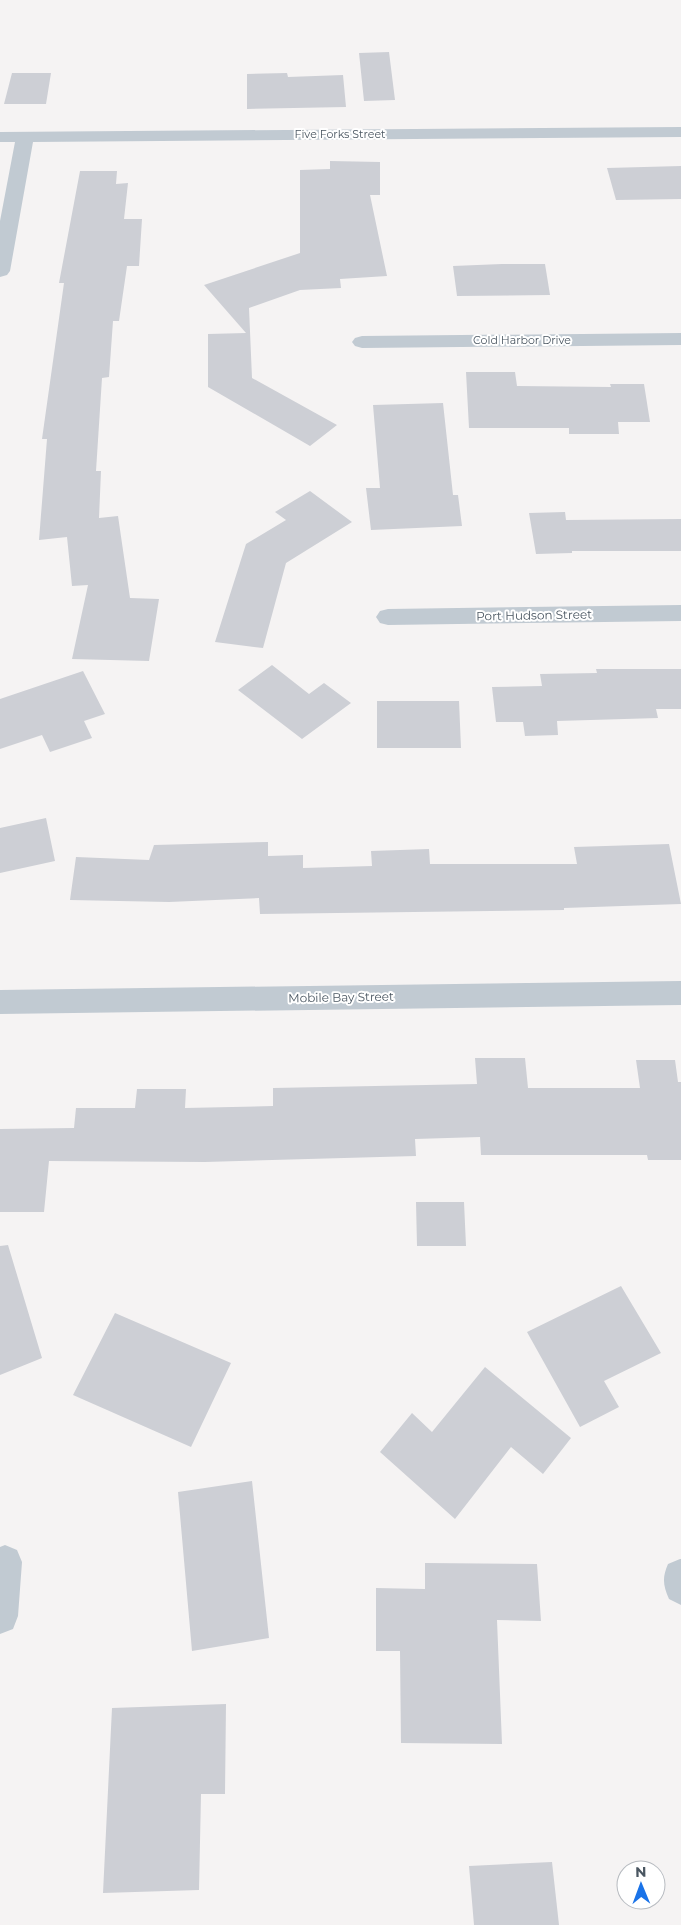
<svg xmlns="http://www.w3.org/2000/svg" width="681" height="1925" font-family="Montserrat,sans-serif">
<rect width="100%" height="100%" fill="#f5f3f3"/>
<path fill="#cdcfd5" d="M389 52 395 100 364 101 359 53Z
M12 73H51L46 104H4Z
M287 73 288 77 343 75 346 107 247 109V74Z
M330 161 380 162V195H370L387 276 340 279 341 288 300 290 249 308 252 378 337 425 310 446 208 387V334L246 333 204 285 300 253V170L330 169Z
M681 166V199L616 200 607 168Z
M80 171H117L116 184 128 183 124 219H142L139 266H127L119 321H113L109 377 102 378 96 471H101L99 518 118 516 130 598 159 599 149 661 72 659 88 585 72 586 67 537 39 540 47 439H42L64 283H59Z
M502 264H545L550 295 457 296 453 266Z
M466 372H515L517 386 611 387 610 384H644L650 422H618L619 434H569V428H469Z
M443 403 453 495H458L462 526 371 530 366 488H380L373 405Z
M310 491 352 522 286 563 263 648 215 642 246 544 286 520 275 512Z
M565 512 566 520 681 519V551H572V553L536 554 529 513Z
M272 665 309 694 324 683 351 703 302 739 238 690Z
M596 669H681V709H656L658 718 557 721 558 735 525 736 523 722H496L492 687 542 686 540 674 597 673Z
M83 671 105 714 84 721 92 738 50 752 42 735 0 749V699Z
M377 701H459L461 748H377Z
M46 818 55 861 0 873V828Z
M268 842V856L303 855V868L372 866 371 851 429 849 430 864H577L574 847 669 844 681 904 564 908V910L260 914 259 898 169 902 70 900 76 857 149 860 154 845Z
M475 1058H525L528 1088H640L636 1060H675L678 1082H681V1160H648L647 1155H481L480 1137 415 1139 416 1156 205 1162 49 1161 44 1212H0V1129L74 1128 76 1108H135L137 1089H186L185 1108 273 1106V1088L477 1084Z
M416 1202H464L466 1246H417Z
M8 1245 42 1358 0 1375V1246Z
M621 1286 661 1353 604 1381 619 1407 580 1427 527 1332Z
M115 1313 231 1363 191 1447 73 1395Z
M485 1367 571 1438 543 1474 511 1447 455 1519 380 1452 412 1413 432 1432Z
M252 1481 269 1638 192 1651 178 1492Z
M425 1563 537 1564 541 1621 497 1620 502 1744 401 1743 400 1651H376V1588L425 1589Z
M226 1704 225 1794H201L199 1890 103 1893 112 1708Z
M552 1862 559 1925H474L469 1866Z"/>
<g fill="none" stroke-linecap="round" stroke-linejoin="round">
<path fill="#c1cad2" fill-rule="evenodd" d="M681 127V137L33 142 10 271 7 275 0 277V221L15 142H0V132Z
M681 333V345L362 348 355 346 352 342 355 338 362 336Z
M681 605V621L388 625 380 623 376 617 380 611 388 609Z
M681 981V1005L0 1014V990Z
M5 1545 17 1550 22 1562 18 1616 13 1629 0 1634V1547Z
M680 1559H681V1605L669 1599C663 1585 662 1578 668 1564Z"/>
</g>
<g text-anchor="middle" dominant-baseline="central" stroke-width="4" stroke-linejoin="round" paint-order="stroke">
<g font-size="11" fill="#4a5661" stroke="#fff">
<text x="340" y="134">Five Forks Street</text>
<text x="522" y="340">Cold Harbor Drive</text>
</g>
<g font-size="12" fill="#4a5661" stroke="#fff">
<text transform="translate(534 615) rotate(-1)">Port Hudson Street</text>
<text transform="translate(341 997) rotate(-1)">Mobile Bay Street</text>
</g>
</g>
<g transform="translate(641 1885) rotate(359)"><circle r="24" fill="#ffffff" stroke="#b7bbc0"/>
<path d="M0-4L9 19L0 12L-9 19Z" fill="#1a73e8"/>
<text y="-8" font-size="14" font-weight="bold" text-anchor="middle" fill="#4a5661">N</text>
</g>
</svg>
